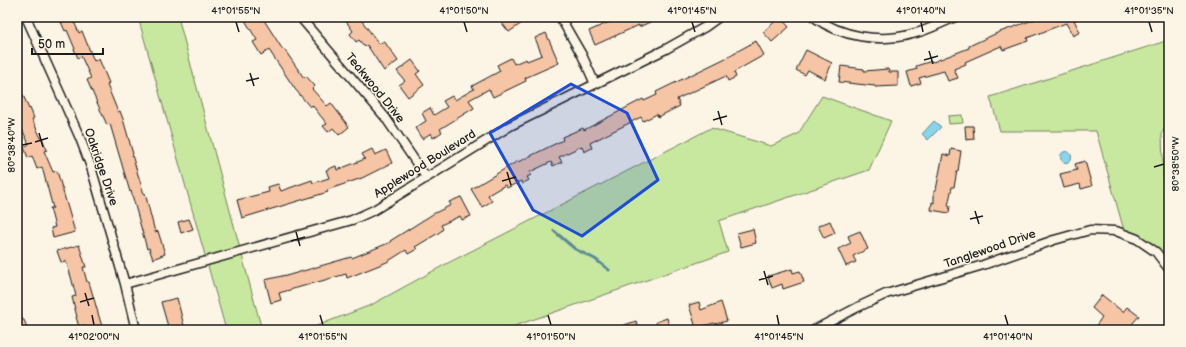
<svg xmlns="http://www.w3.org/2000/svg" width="1186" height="347" font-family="'Balsamiq Sans',sans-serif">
<rect width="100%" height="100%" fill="#fcf5e5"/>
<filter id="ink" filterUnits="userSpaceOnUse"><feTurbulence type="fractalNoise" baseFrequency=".025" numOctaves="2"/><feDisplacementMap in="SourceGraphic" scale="8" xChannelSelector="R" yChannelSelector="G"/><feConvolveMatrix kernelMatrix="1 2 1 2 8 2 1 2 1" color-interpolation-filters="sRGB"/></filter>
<g filter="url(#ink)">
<path fill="#c8e79f" stroke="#72825e" d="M138 17H178L262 330H226Z
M1169 40V118L1162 134 1164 193 1169 190V269L1165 263 1125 234 1096 131H1000L990 97Z
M822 96 891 121 869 170 719 221 728 252 503 330H306L371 305 446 264 711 128 771 146 798 134Z
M962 115 963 123 949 124 948 116Z"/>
<path fill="#89d4ea" stroke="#5d8a98" d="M934 121 941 127 928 140 922 134Z
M1060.5 157a5.5 5.5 0 1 1 11 0a5.5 5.5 0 1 1-11 0Z"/>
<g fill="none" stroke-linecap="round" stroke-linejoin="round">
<path stroke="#5d8a98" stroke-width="3" d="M554 231 575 249 595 259 609 270"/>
</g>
<path fill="#f5c5a5" stroke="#1c1c1c" d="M61 17H72L79 33 82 31 94 61 99 59 109 83 107 85 118 112 120 111 123 119 133 154 132 155 144 194 145 193 155 232 158 231 165 254 153 259 149 248 147 249 131 191 130 192 110 124 107 125 87 80 91 78 81 56 78 58 74 49H75L67 30 65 31 61 22H63Z
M243 17H262L283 50 284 49 304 78 306 76 315 86 312 89 327 106 331 103 349 127 339 135 333 128 328 132 323 126 327 124 312 105 310 107 295 89 269 50 261 55 253 42 257 40Z
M343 17H359L379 44 384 41 398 61 384 71 367 45 365 47 359 40 356 42 350 34 353 31Z
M497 17H517L522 23 509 32Z
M626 17H661L639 27V25L595 45 589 31 616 19 617 21Z
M780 17 789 27 772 42 763 32Z
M1041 17H1080L1074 20 1080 32 1073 36 1066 23 1027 38 1028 41 1003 50 1001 46 965 62 966 64 954 69 958 78 948 81 944 71 919 78 921 83 911 86 907 72 917 69 916 66 932 61 933 62 969 48V46L997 33Z
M546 33 559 63 525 78 526 81 493 97 489 89 469 100 474 108 440 129 442 132 433 138 431 133 422 139 415 128 426 121 422 113 430 108 434 115 447 107 443 101 452 96 455 100 474 89 472 86 500 71 497 65 511 58 514 64 526 59 527 61 542 55 535 38Z
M756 41 764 55 734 72 736 77 728 81 726 76 677 99 680 106 658 117 657 114 643 121 641 117 590 143 592 148 584 152 582 146 559 157 562 162 553 166 551 162 530 172 531 175 527 177 529 180 522 184 521 181 507 188 505 185 488 195 492 201 482 207 471 189 518 161V162L563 140 562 137 583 128 584 130 643 99 644 101 657 95 656 92 736 53V52Z
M806 50 832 63 825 79 808 70 805 75 796 70Z
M412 60 420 71 416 74 424 85 408 97 399 85 405 81 397 71Z
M841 66 864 69V71L888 69 889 72H898V86L875 87V86L839 82Z
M17 81 29 109 30 108 34 118 32 119 41 138H42L47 150 44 151 53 172 57 171 75 232 53 238 51 228 55 227 50 208H53L42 167 37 169 32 156 28 158 24 147 29 144 20 125H17Z
M965 126H973L974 139 966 140Z
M372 149 375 155 386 150 392 163 362 178 327 190 328 192 242 218 237 200 269 192 268 187 278 184 281 191 312 180 313 183 329 178 326 170 336 166 337 170 365 159 362 154Z
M951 149 961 151 958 171H957L954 187H952L948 206H950L949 213 931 210 932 202 934 203V191L936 190 943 154 950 156Z
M1085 161 1092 186 1081 189 1080 184 1064 188 1060 174 1077 170 1075 164Z
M461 197 471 216 462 220 460 216 441 225 443 229 440 232 415 247 417 249 408 254 406 250 387 262 347 278 346 274 279 293 281 300 271 303 265 280 286 275V276L351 257 352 258 391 242 390 241 433 214 451 205 449 202Z
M189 219 193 229 181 233 178 222Z
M830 221 835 233 824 238 818 226Z
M753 229 756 243 741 247 737 233Z
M860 231 868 249 853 256 856 262 846 266 838 249 851 243 848 236Z
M79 245 86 267H83L87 282H89L103 330H87L85 325 79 327 76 317H77L72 297 76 296 71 277 66 261 61 262 57 251Z
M792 269 793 273 800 271 804 282 783 289 782 284 772 288 768 276Z
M1102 295 1123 312 1127 307 1139 316 1127 330H1093L1102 317 1092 308Z
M177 298 185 330H169L161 302Z
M699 302 701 310 721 302 727 321 715 324 714 323 696 328 689 305Z
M17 310 23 320H24L28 330H17Z
M667 318 670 330H659L656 322Z
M636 321 639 330H613V329Z"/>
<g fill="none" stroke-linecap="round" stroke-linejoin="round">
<defs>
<path id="street" d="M26 17 80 138 91 167 125 284 136 330
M300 17 385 117 426 177
M560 17 582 55 595 84
M814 17C841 37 880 43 912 34 927 31 941 23 955 17
M125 284 352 220 374 210 392 199 510 126 666 49 705 27 719 17
M814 330 858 307 886 294 983 265 1054 240 1090 230 1116 231 1137 239 1156 252 1169 269"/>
</defs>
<use href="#street" stroke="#1c1c1c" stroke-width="11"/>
<use href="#street" stroke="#fcf5e5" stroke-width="8"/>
</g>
</g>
<path fill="#1d4ed8" fill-opacity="0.2" stroke="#1d4ed8" stroke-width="3" stroke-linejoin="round" d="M571 84 627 113 658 180 582 236 533 210 490 133Z"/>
<path fill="none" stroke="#1c1c1c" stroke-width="1.5" d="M236 22 239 32M464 22 467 32M692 22 695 32M921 22 923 32M1149 22 1152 32M929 51 933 64M924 60 938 56M250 73 254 86M246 81 259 78M718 111 722 125M713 120 727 116M39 133 43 147M35 142 48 138M22 145 32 143M1154 167 1164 164M507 172 511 185M502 181 516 177M975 211 979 224M970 219 983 216M296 232 300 246M291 241 305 237M764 271 768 285M759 280 773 276M85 293 89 306M80 302 94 298M92 315 94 325M320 315 323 325M548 315 551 325M777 315 779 325M1005 315 1008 325"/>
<g text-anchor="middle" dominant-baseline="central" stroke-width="3" stroke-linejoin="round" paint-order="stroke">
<g font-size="12" fill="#1c1c1c" stroke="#fcf5e5">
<text transform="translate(375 88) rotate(51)">Teakwood Drive</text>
<text transform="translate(425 164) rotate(-32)">Applewood Boulevard</text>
<text transform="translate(101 167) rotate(71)">Oakridge Drive</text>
<text transform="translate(990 249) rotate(-19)">Tanglewood Drive</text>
</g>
</g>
<rect width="1186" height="347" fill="none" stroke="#fcf5e5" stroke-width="44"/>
<path d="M32 48v6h71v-6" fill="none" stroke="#1c1c1c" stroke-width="2"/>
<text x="38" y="48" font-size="12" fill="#1c1c1c" stroke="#fcf5e5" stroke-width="3" paint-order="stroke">50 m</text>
<rect x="22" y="22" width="1142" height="303" fill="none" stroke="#1c1c1c" stroke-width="1.5"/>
<g font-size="10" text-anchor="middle" fill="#1c1c1c">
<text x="236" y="14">41°01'55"N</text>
<text x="464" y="14">41°01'50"N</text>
<text x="692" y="14">41°01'45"N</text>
<text x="921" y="14">41°01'40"N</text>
<text x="1149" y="14">41°01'35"N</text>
<text transform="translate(11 145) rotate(-90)" y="4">80°38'40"W</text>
<text transform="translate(1175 164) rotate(-90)" y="4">80°38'50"W</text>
<text x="94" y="340">41°02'00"N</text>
<text x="323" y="340">41°01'55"N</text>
<text x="551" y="340">41°01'50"N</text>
<text x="779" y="340">41°01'45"N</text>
<text x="1008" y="340">41°01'40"N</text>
</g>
</svg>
